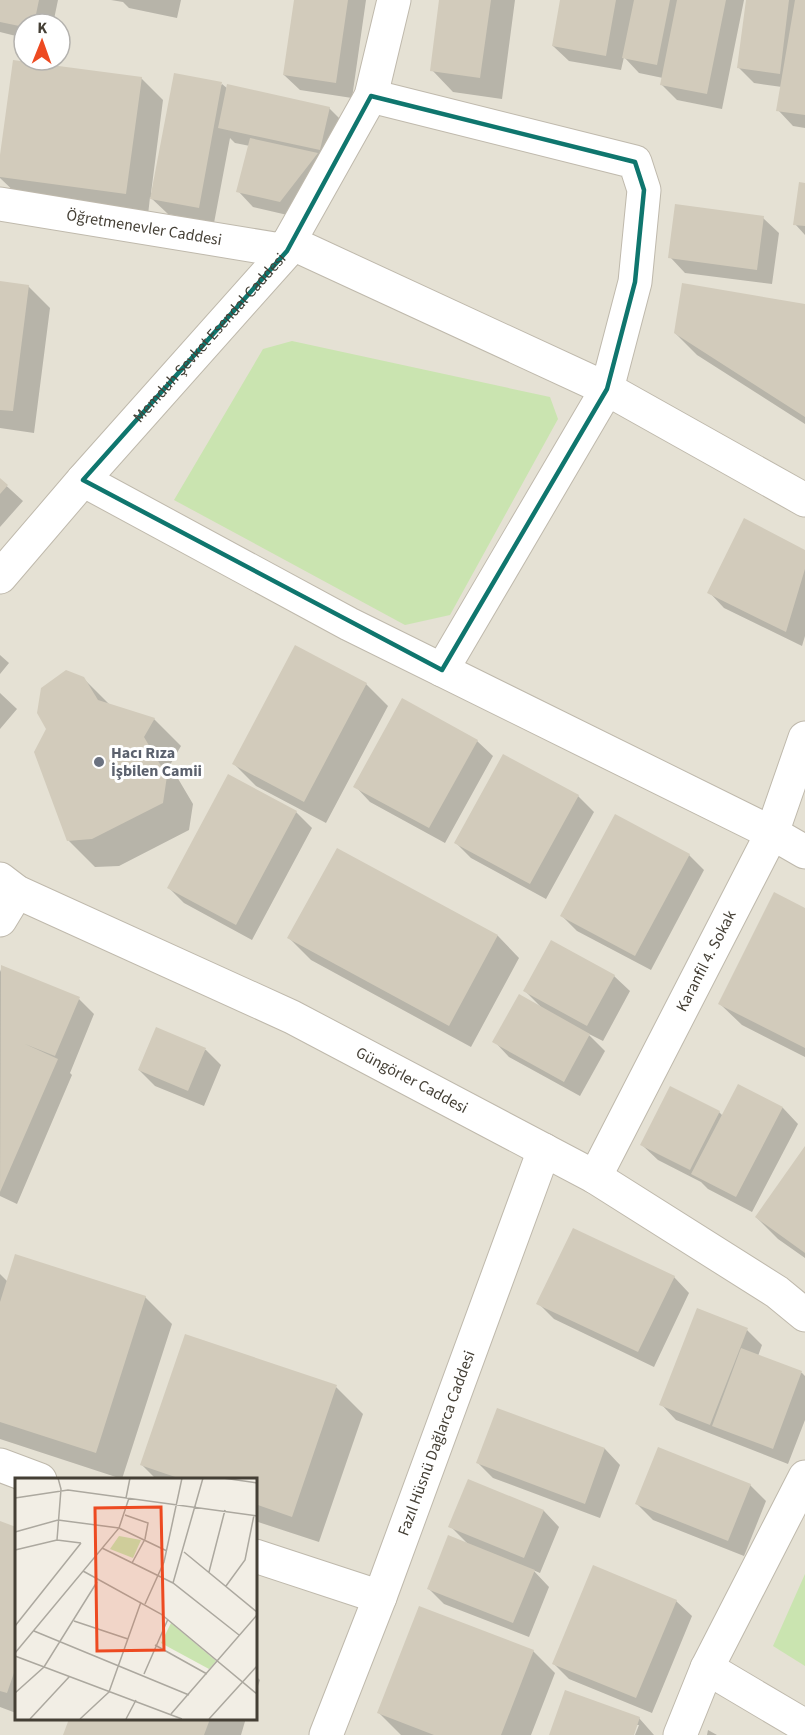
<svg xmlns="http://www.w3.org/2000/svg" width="805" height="1735" font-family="'Source Sans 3',sans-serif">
<rect width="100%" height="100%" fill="#f2eee5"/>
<path fill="#e5e1d4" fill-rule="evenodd" d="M0 0H805V1735H0ZM24 24H60V60H24ZM16 1480H255V1718H16Z"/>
<path fill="#cae4b0" d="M292 341 550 397 558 419 450 615 405 625 174 500 263 349Z
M805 1574V1666L773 1646Z"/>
<path fill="#0003" d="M0 0H58L53 24H24V38L0 32Z
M111 0H181L177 18 129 8 123 2Z
M296 0H366L352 98 300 90 284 75Z
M441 0H515L502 99 453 92 432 70Z
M561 0H744L722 109 677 100 661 84 663 78 639 73 624 57 621 70 569 61 553 46Z
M747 0H805V128L793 126 778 110 782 87 754 83 738 67Z
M141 78 163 100 151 193H153L222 84 228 89 329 108 345 124 296 217 253 207 238 191 250 146 235 143 230 138 214 223 168 214 150 197 148 215 21 198 0 178V166Z
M805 184V235L795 224Z
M763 218 779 233 772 284 685 273 670 257Z
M0 283 28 286 50 308 34 433 0 428Z
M805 306V424L697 355 675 333Z
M0 480 23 501 0 527Z
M805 552V636L802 646 724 608 709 592Z
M0 655 9 663 0 674Z
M83 678 111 706 154 719 181 746 170 765 193 804 189 830 119 866 95 867 68 840Z
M366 684 388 706 326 823 256 786 234 764Z
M0 693 17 709 0 729Z
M477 741 493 756 445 843 370 802 355 786Z
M578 796 594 812 546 899 471 858 456 843Z
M296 812 312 828 252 940 184 903 169 888Z
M337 850 498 936 519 958 471 1047 311 960 289 938Z
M689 855 704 870 651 970 577 931 562 916Z
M805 909V1057L742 1025 720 1004Z
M2 967 79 999 94 1014 70 1073 72 1075 17 1204 0 1196V972Z
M614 976 630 991 603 1041 587 1033 605 1051 580 1096 509 1057 494 1041 541 1007 525 991Z
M157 1029 206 1050 221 1065 204 1106 155 1086 139 1070Z
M739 1086 783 1108 798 1124 752 1212 708 1189 701 1182 658 1160 642 1145 719 1112 723 1116Z
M805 1148V1258L778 1239 756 1217Z
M0 1274 8 1282 145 1297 172 1324 122 1479 0 1439Z
M674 1277 689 1293 654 1367 554 1319 538 1303Z
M747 1330 762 1345 758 1356 802 1373 805 1376V1420L788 1464 676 1420 661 1404Z
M336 1387 363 1414 319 1542 255 1521V1480H157L142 1465Z
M497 1410 605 1449 620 1465 600 1518 493 1478 478 1463Z
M469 1481 544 1511 559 1527 540 1573 533 1570 549 1587 529 1637 444 1604 428 1588 469 1545 450 1526Z
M750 1485 766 1501 744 1556 653 1520 637 1504Z
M0 1522 16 1528V1713L0 1707Z
M676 1601 692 1616 652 1713 569 1679 553 1663Z
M533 1651 555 1673 531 1735H401L379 1713Z
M255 1675 260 1680 255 1695Z
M70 1718H246L241 1735H64Z
M639 1718 654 1735H635L639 1725H636L632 1735H550Z
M708 1730 717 1735H707Z"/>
<path fill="#d2cbbb" d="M0 0H39L34 24H24V27L0 22Z
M294 0H348L336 83 283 75Z
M439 0H491L480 78 430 71Z
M560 0H616L606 56 552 46Z
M634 0H670L657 65 622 58Z
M677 0H726L707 94 660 85Z
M746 0H789L780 74 737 68Z
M795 0H805V115L776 111Z
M13 60 142 77 126 194 0 177V155Z
M174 73 222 82 199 208 150 199Z
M227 84 330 107 320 150 218 128Z
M250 138 318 153 280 202 236 192Z
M799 182 805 183V226L793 225Z
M675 204 764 216 757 270 668 258Z
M0 281 29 285 13 411 0 410Z
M682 283 805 304V417L674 333Z
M0 478 8 485 0 494Z
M744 518 805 550V569L786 632 707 593Z
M295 645 367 683 304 802 232 764Z
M66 670 84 677 98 700 155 718 144 737 167 776 163 803 92 839 67 841 34 752 46 729 37 713 41 688Z
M402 698 478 740 429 828 353 787Z
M503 754 579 795 530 884 454 843Z
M228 774 297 811 236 925 167 888Z
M615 814 690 854 635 956 560 916Z
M337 848 498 935 449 1026 287 938Z
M774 892 805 908V1048L718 1004Z
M551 940 615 975 587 1026 523 991Z
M1 965 80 997 55 1056 25 1044 58 1059 0 1192Z
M519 994 590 1034 564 1082 492 1042Z
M156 1027 206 1048 188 1091 138 1070Z
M738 1084 783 1107 736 1197 691 1174Z
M670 1086 720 1111 690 1170 640 1145Z
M805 1146V1253L755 1217Z
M573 1228 675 1276 638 1352 536 1304Z
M15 1254 146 1296 96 1453 0 1422V1302Z
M697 1308 748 1328 710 1425 659 1405Z
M185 1334 337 1385 292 1517 255 1504V1480H184L140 1465Z
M741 1348 802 1371 773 1449 712 1426Z
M497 1408 605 1448 585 1504 476 1463Z
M658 1447 751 1484 728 1541 635 1504Z
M468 1479 544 1510 524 1558 448 1527Z
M0 1521 16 1527V1667L7 1693 0 1691Z
M448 1535 535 1570 513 1623 427 1589Z
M593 1565 677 1600 636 1698 552 1664Z
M419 1606 534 1650 501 1735H434L377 1713Z
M565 1690 640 1717 634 1735H549Z
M69 1719H210L204 1735H63Z"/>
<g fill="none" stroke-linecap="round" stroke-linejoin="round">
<defs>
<g id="minor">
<path d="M371 96 635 162 644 190 635 282 607 389 442 670"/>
<path d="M83 480 349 624 772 833 805 852"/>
<path d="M0 920 17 892"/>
<path id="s1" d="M595 1177 772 833 805 738"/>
<path d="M0 1465 40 1480"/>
<path d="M255 1556 380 1597"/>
<path d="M707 1668 805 1726"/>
<path d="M680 1735 707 1668 805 1477"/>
</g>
<g id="tertiary">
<path id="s2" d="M0 204 287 251"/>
<path d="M289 242 607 389 805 500"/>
<path id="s3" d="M0 577 83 480 287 251 289 242 371 96 394 0"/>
<path id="s4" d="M0 879 17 892 292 1017 595 1177 777 1292 805 1315"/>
<path id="s5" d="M326 1735 380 1597 544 1150"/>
</g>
</defs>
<use href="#minor" stroke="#bfb9ac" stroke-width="35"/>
<use href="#tertiary" stroke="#bfb9ac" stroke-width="35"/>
<use href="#minor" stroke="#fff" stroke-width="33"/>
<use href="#tertiary" stroke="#fff" stroke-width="33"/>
</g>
<path fill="none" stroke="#0f766e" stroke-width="4.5" stroke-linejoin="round" d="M371 96 635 162 644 190 635 282 607 389 442 670 83 480 287 251Z"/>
<circle fill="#6b7280" stroke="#fff" stroke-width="2" cx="99" cy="762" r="6"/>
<g text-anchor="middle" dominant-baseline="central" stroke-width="6" stroke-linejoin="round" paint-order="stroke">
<g font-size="16" fill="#443f35" stroke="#fff">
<text stroke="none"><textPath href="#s2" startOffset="146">Öğretmenevler Caddesi</textPath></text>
<text stroke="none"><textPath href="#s3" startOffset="318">Memduh Şevket Esendal Caddesi</textPath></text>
<text stroke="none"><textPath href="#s1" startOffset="243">Karanfil 4. Sokak</textPath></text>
<text stroke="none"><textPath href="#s4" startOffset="459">Güngörler Caddesi</textPath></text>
<text stroke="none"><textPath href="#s5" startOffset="312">Fazıl Hüsnü Dağlarca Caddesi</textPath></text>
</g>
<g font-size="16" font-weight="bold" fill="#5b616d" stroke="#fff" text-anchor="start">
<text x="111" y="753">Hacı Rıza<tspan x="111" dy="18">İşbilen Camii</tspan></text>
</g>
</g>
<g transform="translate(15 1478)">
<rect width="242" height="242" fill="#f2eee5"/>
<path d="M104 58 126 62 118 80 95 71ZM156 145 201 183 194 191 146 165Z" fill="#cae4b0"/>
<path fill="none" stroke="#aca89f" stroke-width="1.5" d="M208 0 242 5M0 20 53 12 242 38M111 20 115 0M110 37 133 45 130 61 117 85M104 50 152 73M0 54 43 42 104 50M42 62 46 11 43 0M87 70 158 105 224 157M0 72 42 62 66 65M169 74 242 134M68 93 146 136 242 216M194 94 210 32M158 105 188 0M211 108 230 82 239 37M130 126 149 84 167 0M59 143 113 161M0 148 66 65M19 153 174 217M140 167 192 196M0 175 104 50 114 20M0 178 167 241M129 196 153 141M94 214 126 124M0 215 29 189 82 104M156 236 242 137M15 241 54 199M65 241 94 214M111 241 121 222M194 241 242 188"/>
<path fill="#ed4a21" fill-opacity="0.15" stroke="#ed4a21" stroke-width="3" d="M146 29 149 172 82 173 80 30Z"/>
<rect width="242" height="242" fill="none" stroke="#443f35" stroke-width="3"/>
</g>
<g transform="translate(42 42) rotate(1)"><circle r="28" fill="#ffffff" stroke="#b4b2ae" stroke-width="1.5"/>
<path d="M0-4.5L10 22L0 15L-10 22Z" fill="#ed4a21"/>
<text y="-9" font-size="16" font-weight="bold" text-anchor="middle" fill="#443f35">K</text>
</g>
</svg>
